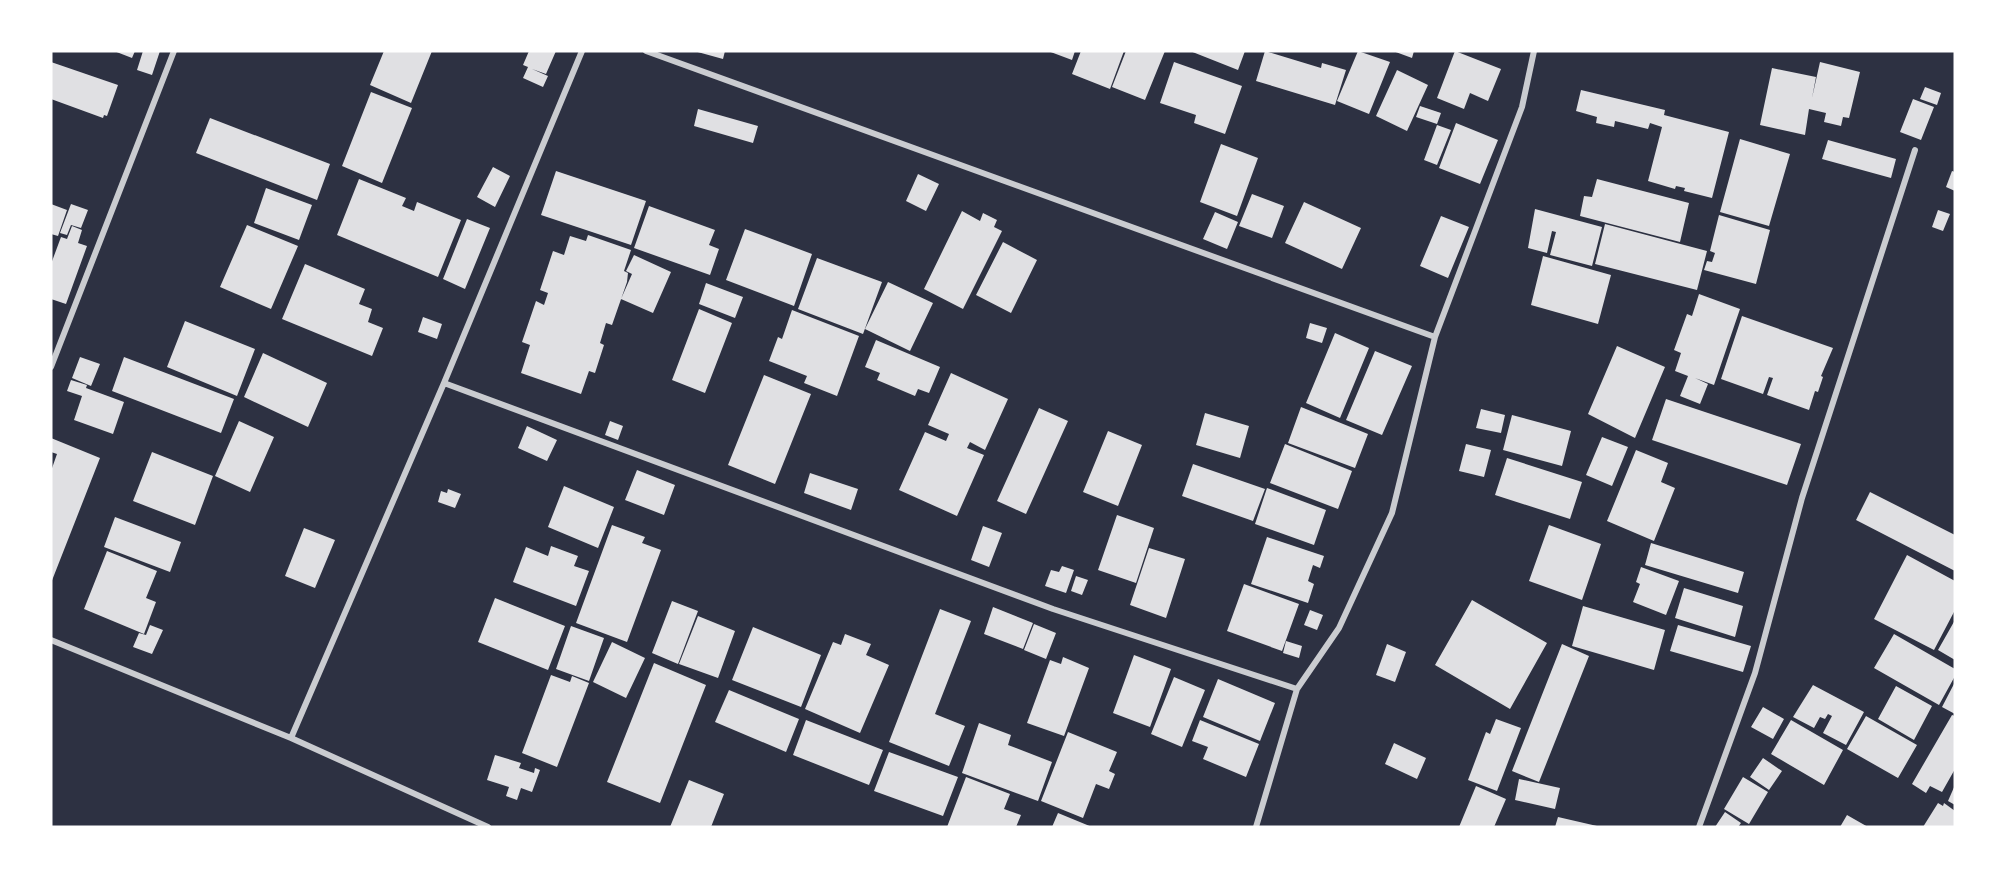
<svg xmlns="http://www.w3.org/2000/svg" width="2006" height="878" font-family="Spectral,serif">
<rect width="100%" height="100%" fill="#2d3142"/>
<path fill="#e0e0e3" d="M114 51H135L132 58Z
M143 51H160L152 75 137 70Z
M384 51H432L411 103 370 85Z
M529 51H556L546 74 532 69 548 76 543 87 523 78 528 67 523 65Z
M694 51H725L723 59Z
M1048 51H1075L1072 60Z
M1081 51H1124L1110 89 1072 74Z
M1126 51H1165L1145 100 1112 87Z
M1190 51H1245L1238 70Z
M1265 51 1321 68 1322 63 1346 70 1335 105 1256 81Z
M1358 51 1390 62 1369 114 1337 101Z
M1393 51H1414L1412 58Z
M1455 51 1501 69 1488 101 1470 93 1464 109 1437 98Z
M51 62 118 85 107 116 104 115 103 118 51 99Z
M1174 62 1242 86 1225 134 1194 123 1196 115 1160 103Z
M1820 62 1860 72 1849 118 1843 117 1841 126 1824 122 1826 113 1809 109 1805 135 1760 125 1772 68 1816 77 1812 98Z
M1397 70 1428 85 1407 131 1376 116Z
M1925 87 1941 93 1937 105 1920 99Z
M1581 90 1665 110 1664 115 1729 132 1712 198 1684 191 1685 188 1676 186 1675 189 1648 181 1662 127 1650 123 1648 129 1615 121 1614 127 1596 123 1597 117 1576 111Z
M371 92 412 108 382 183 342 166Z
M1913 99 1934 107 1921 140 1900 132Z
M1420 106 1441 113 1437 124 1416 117Z
M698 109 758 126 753 143 694 126Z
M210 118 330 164 317 200 196 153Z
M1456 123 1498 140 1480 184 1439 168Z
M1437 125 1451 130 1437 165 1424 160Z
M1740 139 1790 154 1769 226 1720 212Z
M1828 140 1896 159 1891 178 1822 159Z
M1221 144 1258 158 1237 216 1200 202Z
M493 167 510 176 495 207 477 197Z
M556 171 646 201 631 245 541 215Z
M1952 171 1955 172V191L1946 187Z
M918 174 939 184 926 211 906 201Z
M359 179 406 198 402 206 414 211 417 202 461 220 438 277 337 235Z
M1597 179 1689 203 1680 242 1580 216 1584 196 1592 197Z
M266 188 312 205 299 240 254 223Z
M1252 194 1284 206 1272 238 1239 226Z
M1304 202 1361 228 1342 269 1285 243Z
M51 204 67 210 58 236 51 234Z
M71 204 88 210 81 228 71 225 67 235 60 233Z
M649 206 715 230 709 245 719 249 710 275 634 248Z
M1535 209 1602 227 1592 266 1550 255 1556 232 1552 231 1547 253 1528 248Z
M1938 210 1950 214 1943 231 1932 227Z
M962 211 980 221 983 213 997 220 994 227 1002 231 963 309 924 289Z
M1215 212 1238 222 1227 249 1203 239Z
M1719 215 1770 230 1756 284 1704 270 1707 261 1712 262 1715 253 1710 251Z
M1441 216 1469 227 1448 278 1420 266Z
M467 219 490 228 465 289 443 279Z
M1605 224 1707 251 1697 290 1595 264Z
M247 225 298 246 271 309 220 287Z
M72 226 82 230 78 243 87 246 66 304 51 299V264L61 237 67 239Z
M745 229 812 254 794 306 726 280Z
M588 235 631 250 624 271 628 273 627 282 612 325 606 323 600 343 604 345 595 373 589 371 581 394 521 373 530 345 522 342 536 301 544 305 548 293 540 290 553 251 564 255 570 236 586 241Z
M1003 242 1037 260 1011 313 976 295Z
M634 255 671 272 653 313 621 299 632 274 626 271Z
M1543 256 1611 275 1598 324 1531 305Z
M817 258 882 282 863 334 798 309Z
M305 264 365 289 359 304 372 309 368 322 383 328 372 356 282 319Z
M888 282 933 303 910 351 865 329Z
M706 283 743 297 735 318 699 304Z
M1699 294 1740 309 1714 385 1695 378 1708 384 1700 404 1680 396 1688 376 1675 371 1681 353 1674 350 1687 314 1692 316Z
M699 309 732 323 705 393 672 380Z
M792 310 859 336 837 396 804 383 807 376 769 361 778 337 782 339Z
M1742 316 1833 348 1821 376 1823 377 1818 392 1815 391 1809 410 1767 395 1773 378 1769 377 1763 394 1721 379Z
M423 317 442 324 437 339 418 332Z
M185 321 255 349 237 396 167 367Z
M1310 323 1327 328 1322 343 1306 338Z
M1335 333 1369 348 1340 418 1306 403Z
M876 340 940 367 929 393 918 389 915 396 877 380 880 373 865 367Z
M1617 346 1665 367 1635 438 1588 414Z
M1375 351 1412 366 1382 435 1346 420Z
M263 353 327 383 308 427 244 397Z
M80 357 100 364 91 386 72 378Z
M124 357 234 399 221 433 112 391Z
M951 373 1008 399 985 450 970 442 967 448 984 455 957 516 899 490 925 432 946 441 949 434 928 425Z
M764 375 811 394 775 484 728 465Z
M71 380 87 385 86 388 124 402 113 434 74 420 82 396 67 391Z
M1666 399 1801 444 1787 485 1652 440Z
M1301 407 1368 434 1355 468 1288 443Z
M1039 408 1068 421 1026 514 997 501Z
M1481 409 1505 415 1501 433 1476 428Z
M1205 413 1249 426 1240 458 1196 445Z
M1512 415 1571 431 1562 466 1503 450Z
M239 421 274 437 250 492 215 476Z
M610 421 623 426 618 440 605 435Z
M527 426 557 440 547 461 518 448Z
M1108 431 1142 445 1118 506 1083 492Z
M1602 437 1628 447 1612 486 1586 475Z
M51 438 100 458 51 583V471L57 454 51 452Z
M1285 444 1352 471 1338 509 1270 483Z
M1466 444 1491 450 1484 477 1459 471Z
M1636 450 1668 463 1661 482 1675 488 1654 541 1607 521Z
M152 452 213 476 195 525 133 501Z
M1507 458 1582 482 1570 519 1495 495Z
M1193 464 1265 489 1253 521 1182 496Z
M637 470 675 485 664 515 625 500Z
M810 473 858 489 851 510 804 493Z
M564 486 614 507 598 548 548 527Z
M1267 488 1326 510 1314 545 1255 524Z
M448 489 461 494 455 508 438 502 441 491 447 493Z
M1870 492 1955 535V571L1856 520Z
M1117 515 1154 528 1136 583 1098 570Z
M115 517 181 542 170 572 104 547Z
M612 525 645 537 642 543 661 550 627 642 576 623Z
M1549 525 1601 544 1582 600 1529 581Z
M983 526 1002 533 989 567 971 560Z
M304 528 335 540 315 588 285 576Z
M1267 537 1324 556 1320 568 1313 565 1308 581 1314 584 1308 603 1251 584Z
M1651 543 1744 572 1738 593 1645 565Z
M551 546 578 556 574 566 589 571 576 606 513 582 526 547 548 556Z
M1149 548 1185 559 1166 618 1130 605Z
M107 551 157 571 146 598 156 602 144 634 84 609Z
M1907 555 1955 581V610L1934 650 1874 619Z
M1062 566 1074 570 1066 593 1045 586 1051 570 1059 572Z
M1641 567 1679 581 1666 615 1633 602 1640 584 1636 582Z
M1076 576 1088 580 1082 595 1071 591Z
M1244 584 1299 604 1282 651 1227 631Z
M1684 588 1743 606 1735 637 1675 618Z
M495 598 565 626 548 670 478 642Z
M1472 600 1547 643 1510 709 1435 665Z
M672 601 698 611 678 664 652 653Z
M1583 606 1665 630 1654 670 1572 646Z
M993 607 1033 623 1023 649 984 634Z
M940 609 971 621 935 714 965 726 949 766 889 742Z
M1310 610 1323 615 1317 630 1304 625Z
M698 616 735 631 718 678 679 664Z
M1955 620V660L1938 650Z
M1034 624 1056 633 1046 659 1024 650Z
M150 625 163 630 152 654 133 647 139 633 146 635Z
M1678 625 1751 646 1743 672 1670 651Z
M571 626 604 638 589 681 556 669Z
M753 627 821 655 801 707 732 680Z
M845 634 871 644 866 655 889 665 860 733 805 709 833 642 841 645Z
M1894 634 1955 669V676L1939 705 1874 668Z
M1286 641 1302 646 1299 658 1283 653Z
M612 642 645 658 626 698 593 682Z
M1387 644 1406 652 1395 682 1376 675Z
M1562 644 1589 656 1539 782 1512 771Z
M1134 655 1171 669 1150 727 1113 713Z
M1063 657 1089 668 1064 736 1027 723 1050 660 1061 664Z
M654 663 706 685 660 803 607 782Z
M551 675 570 682 572 676 589 683 557 767 522 753Z
M1174 677 1205 690 1182 747 1151 734Z
M1218 679 1275 703 1260 741 1203 717Z
M1955 682V714L1942 707Z
M1813 685 1864 712 1846 745 1823 733 1832 716 1828 714 1825 719 1820 717 1814 728 1793 717Z
M1896 686 1932 706 1914 740 1878 719Z
M729 690 799 719 786 752 715 722Z
M1763 707 1784 719 1773 739 1751 727Z
M1952 715 1955 716V769L1942 792 1930 786 1926 793 1912 784Z
M1866 716 1917 745 1898 778 1847 749Z
M1496 719 1521 728 1497 791 1468 780 1486 732 1490 734Z
M806 720 883 750 869 785 793 755Z
M1200 720 1259 744 1246 777 1203 759 1208 747 1192 741Z
M1791 720 1843 750 1824 785 1771 754Z
M979 723 1011 735 1008 745 1052 762 1038 801 962 773Z
M1068 732 1117 752 1109 771 1115 774 1109 789 1096 784 1083 818 1041 801Z
M1394 743 1426 758 1417 779 1385 764Z
M889 752 958 777 943 816 874 791Z
M495 755 521 763 519 768 534 773 535 768 540 770 532 792 521 788 517 800 506 796 509 787 487 780Z
M1763 758 1782 771 1769 790 1750 777Z
M966 777 1010 794 1004 809 1021 815 1016 827H947Z
M1743 777 1768 792 1749 824 1724 809Z
M1519 779 1560 788 1555 809 1515 800Z
M689 780 724 794 711 827H670Z
M1955 785V805L1948 801Z
M1476 786 1506 799 1494 827H1459Z
M1938 803 1943 806 1944 803 1955 811V827H1923Z
M1725 812 1741 823 1738 827H1715Z
M1058 813 1092 827H1052Z
M1847 815 1868 827H1840Z
M1558 817 1597 826V827H1555Z"/>
<g fill="none" stroke-linecap="round" stroke-linejoin="round">
<path stroke="#caccd0" stroke-width="6" d="M646 51 1435 337
M51 367 174 51
M444 383 1053 609 1297 689
M51 640 291 738 488 827
M291 738 444 383 582 51
M1256 827 1297 689 1339 628 1392 513 1435 337 1522 107 1534 51
M1699 827 1755 673 1802 498 1915 150"/>
</g>
<rect width="2006" height="878" fill="none" stroke="#ffffff" stroke-width="105"/>
</svg>
